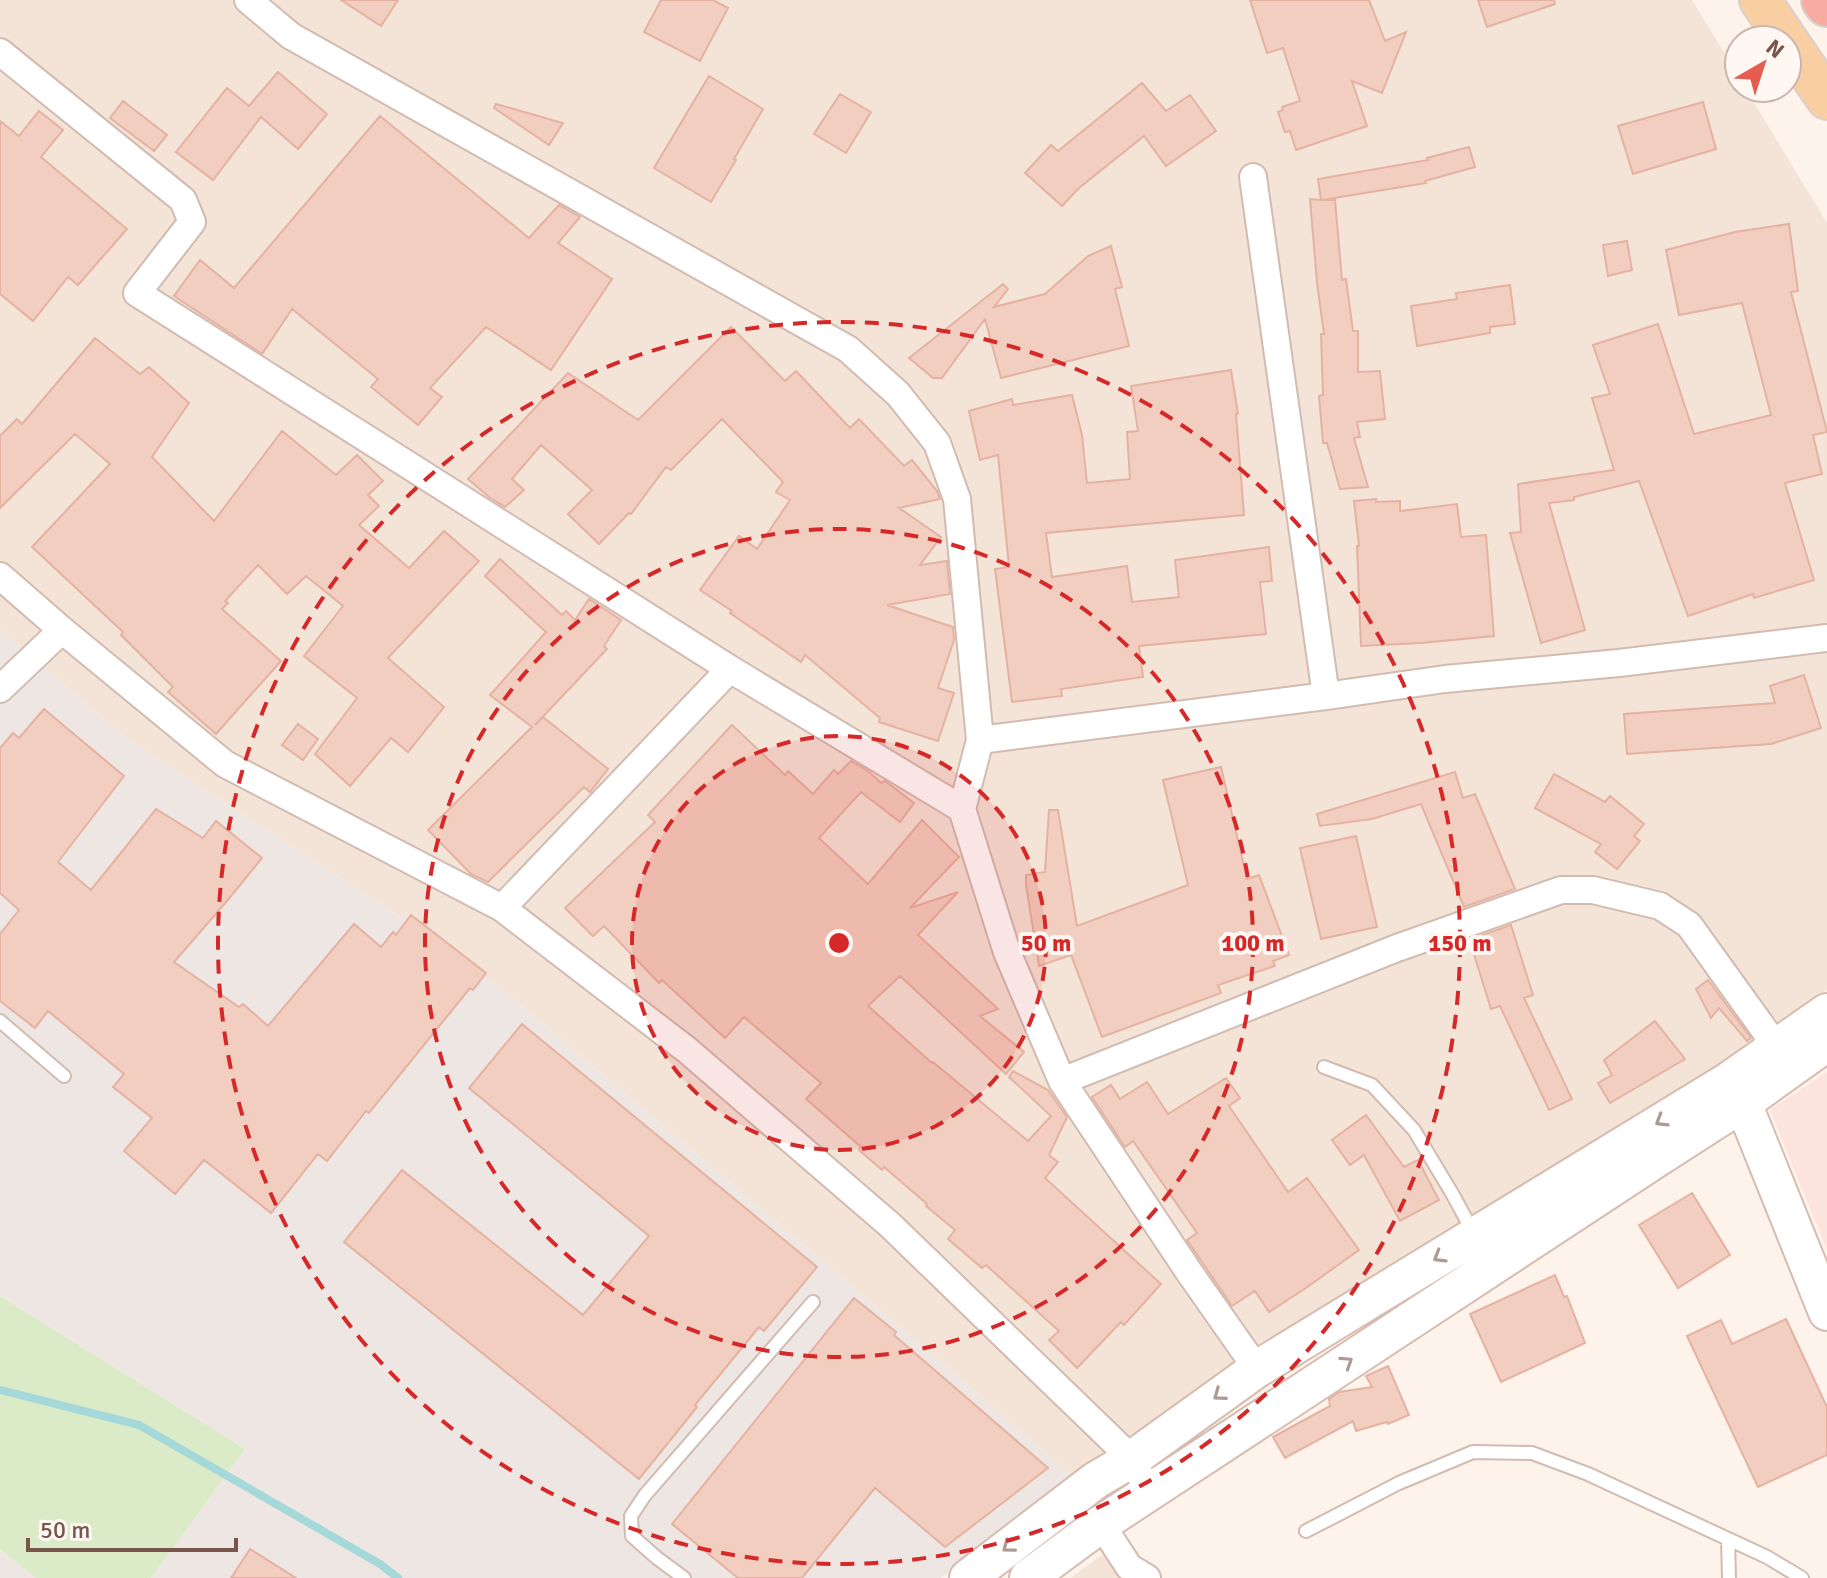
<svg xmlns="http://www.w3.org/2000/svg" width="1827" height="1578" font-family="Signika,sans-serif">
<rect width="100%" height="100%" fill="#fdf3ea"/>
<path fill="#f4e4d8" d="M0 0H1692L1739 77V88H1745L1827 223V990L1569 1180 1086 1489 931 1353 505 992 414 926 128 740 0 630Z
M1101 1555 1137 1578H1071Z"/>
<path fill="#fde3de" d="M1827 1072V1250L1770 1110Z"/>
<path fill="#eee6e2" d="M0 630 128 740 414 926 505 992 931 1353 1086 1489 940 1578H151L245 1449 0 1296Z
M0 1549 36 1578H0Z"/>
<path fill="#dbebc7" d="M0 1296 245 1449 151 1578H36L0 1549Z"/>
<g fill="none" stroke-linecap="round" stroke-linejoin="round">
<path stroke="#a4d8d9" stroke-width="8" d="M0 1390 139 1425 380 1564 398 1578"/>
</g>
<path fill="#f2cec1" stroke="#e5b2a1" stroke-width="2" d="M341 0H398L381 26Z
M661 0H713L728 8 700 61 644 32Z
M1250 0H1369L1385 41 1406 32 1382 93 1352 81 1367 126 1296 150 1290 131 1285 132 1278 112 1283 110 1282 107 1300 101 1283 48 1267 53Z
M1478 0H1554L1555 4 1487 27Z
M278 72 327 114 298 149 261 117 213 180 176 152 227 88 249 106Z
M709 76 763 109 734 159 736 160 711 202 654 168Z
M1142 83 1166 111 1190 95 1216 131 1166 166 1144 136 1079 188 1062 206 1025 173 1051 145 1058 151Z
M840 94 871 112 846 153 814 134Z
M123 101 167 135 154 151 110 118Z
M1703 102 1716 149 1633 174 1618 126Z
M496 104 563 123 549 145 494 108Z
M39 111 63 130 41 157 127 229 78 285 68 277 33 321 0 294V121L19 136Z
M380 116 529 238 559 205 580 217 558 243 612 279 551 370 486 327 430 388 442 397 418 425 371 387 378 379 292 309 262 354 174 296 200 260 234 288Z
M1469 147 1475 167 1425 181 1426 183 1322 200H1335L1342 280 1346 279 1353 331H1358V372L1380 371 1385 419 1357 422 1360 437 1354 438 1368 487 1340 489 1327 443H1323L1319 396 1323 395 1321 334H1324L1317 283 1310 199 1321 200 1318 179 1428 160 1427 158Z
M1789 224 1798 291 1791 292 1827 432 1813 435 1822 474 1785 483 1814 580 1754 598 1753 594 1688 616 1639 481 1574 497V500L1549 503 1585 630 1541 643 1510 533 1521 532 1518 484 1614 470 1592 398 1610 394 1593 345 1658 324 1694 434 1771 415 1742 303 1679 315 1666 250 1735 232Z
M1627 241 1632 270 1608 276 1603 245Z
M1111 246 1122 287 1115 289 1129 346 1001 378 985 319 942 378H933L909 358 1003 284 1008 289 994 307 1045 294 1088 256Z
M1510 285 1515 324 1490 327V333L1417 346 1411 306 1457 299 1456 293Z
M731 327 785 381 796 371 850 428 859 419 904 466 912 460 937 491 940 499 899 508 941 537 920 565 947 561 950 594 887 605 953 627 954 640 938 688 954 693 938 741 879 722 880 718 805 655 801 662 730 613 732 611 700 590 739 536 757 549 790 500 776 492 783 482 722 419 671 470 666 467 631 514 629 513 599 544 568 514 592 490 541 445 512 479 524 490 505 507 489 497 468 479 568 373 638 420Z
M95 338 140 374 149 367 189 403 152 457 214 521 282 431 336 475 357 455 383 481 368 495 379 506 359 525 409 568 444 531 479 561 388 658 444 707 408 752 391 738 350 786 315 754 357 698 304 656 343 606 306 576 287 594 258 565 225 601 228 603 222 609 281 661 216 734 168 692 173 687 121 635 123 632 32 547 110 464 75 434 0 508V436L17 419 22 424Z
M1231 370 1238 414H1236L1244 515 1046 533 1052 577 1127 566 1132 602 1179 597 1175 560 1269 547 1272 581 1260 582 1266 634 1139 646 1143 677 1061 689 1062 696 1012 702 995 569 1009 567 998 455 980 460 969 411 1012 399 1013 405 1072 395 1082 435 1087 483 1130 479 1127 432 1138 431 1131 386Z
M1376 499V502L1400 501V511L1457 504 1461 537 1486 535 1494 636 1421 643 1361 646 1357 546H1359L1354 501Z
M500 559 562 615 566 611 575 620 589 599 621 620 604 646 607 649 535 725 543 717 608 769 590 792 584 787 488 882 471 874 428 830 532 727 490 695 546 632 485 576Z
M1804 675 1821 728 1771 744 1627 754 1624 714 1775 703 1770 686Z
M44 709 124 776 58 862 91 890 156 809 203 838 216 821 262 858 227 901 174 962 239 1007 243 1004 268 1026 354 924 381 947 393 932 396 935 411 915 486 973 473 990 470 988 369 1113 366 1111 327 1161 318 1154 271 1213 204 1160 175 1194 124 1151 152 1118 113 1087 124 1074 48 1011 35 1028 0 1001V934L19 910 0 893V748L13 733 19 738Z
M298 724 318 739 303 760 282 745Z
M732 725 785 775 788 771 813 794 834 770 838 774 851 761 868 771 881 783 885 781 914 803 900 822 861 792 819 838 868 884 922 820 959 857 910 908 958 892 918 935 998 1009 980 1016 1024 1052 1006 1074 900 976 868 1006 932 1063 933 1062 1028 1141 1051 1116 1009 1077 1013 1071 1048 1090 1067 1117 1049 1155 1058 1162 1045 1178 1161 1284 1124 1325 1121 1322 1077 1368 1049 1340 1059 1331 986 1265 982 1268 948 1239 955 1230 926 1206 927 1204 884 1167 882 1170 859 1150 861 1147 806 1099 821 1083 744 1017 725 1038 662 980 659 983 604 926 593 936 565 908 655 822 648 815Z
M1221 767 1247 879 1259 875 1289 955 1273 961 1275 966 1218 985 1221 993 1102 1037 1071 955 1039 966 1026 885V875L1045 872 1049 810H1058L1077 926 1188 885 1163 780Z
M1455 772 1463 798 1475 794 1515 889 1464 907 1421 804 1372 819 1320 826 1317 814Z
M1554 774 1605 802 1610 796 1644 824 1634 836 1640 841 1617 869 1595 852 1601 844 1535 808Z
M1356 836 1377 927 1321 939 1300 848Z
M1511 925 1533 995 1524 998 1572 1099 1549 1110 1500 1006 1491 1009 1472 948 1481 946 1477 937Z
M1708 980 1751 1038 1747 1041 1719 1008 1711 1018 1696 989Z
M1655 1021 1685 1059 1610 1103 1598 1083 1612 1075 1604 1060Z
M522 1024 817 1267 764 1331 759 1327 695 1405 697 1407 639 1479 344 1242 402 1170 583 1315 649 1236 469 1088Z
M1226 1078 1240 1098 1229 1106 1288 1192 1307 1178 1359 1250 1303 1290 1269 1312 1255 1291 1232 1306 1187 1240 1197 1233 1133 1141 1125 1147 1092 1097 1111 1085 1120 1099 1147 1082 1168 1114Z
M1366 1115 1404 1167 1418 1160 1439 1200 1400 1221 1364 1155 1350 1165 1332 1140Z
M1692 1193 1730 1255 1678 1288 1639 1225Z
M1555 1275 1564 1297 1567 1296 1585 1343 1501 1382 1470 1314Z
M854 1298 896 1332 894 1335 1048 1468 945 1547 875 1488 802 1578H738L672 1524Z
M1786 1319 1827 1407V1455L1758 1487 1687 1336 1721 1320 1732 1344Z
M1388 1366 1409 1415 1388 1424 1387 1422 1356 1431 1353 1421 1285 1458 1273 1437 1330 1406 1329 1399 1339 1392 1372 1387 1366 1376Z
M250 1549 296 1578H231Z"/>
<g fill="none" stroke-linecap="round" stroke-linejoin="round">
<defs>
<path id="lane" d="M0 1021 64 1076
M1324 1067 1372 1085 1414 1130 1453 1195 1474 1234
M1306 1531 1399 1483 1473 1452 1532 1453 1588 1474 1767 1557 1802 1578
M1728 1539 1729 1578
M684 1578 657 1558 632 1536 631 1516 645 1495 813 1302"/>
<path id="street" d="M248 0 291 36 848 349 898 394 937 443 957 499 980 740 962 809 1007 952 1062 1081 1189 1272 1257 1369
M0 52 183 200 192 222 137 293 730 669 962 809
M1253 177 1326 696
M0 576 62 630 225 764 502 908 687 1050 890 1225 1132 1459 1149 1493
M0 689 62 630
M980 740 1326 696 1445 679 1619 663 1827 638
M502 908 730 669
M1062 1081 1397 948 1561 890H1593L1660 906 1689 925 1786 1060
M1101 1524 1129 1567 1147 1578"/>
<path id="secondary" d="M1731 1085 1743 1103 1827 1312
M968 1578 1096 1480 1132 1459 1257 1369 1728 1081 1827 1012
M1028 1578 1101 1524 1656 1159 1743 1103 1827 1043"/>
<path id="primary" d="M1760 0 1787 40
M1787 40 1827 99"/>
<path id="highway" d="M1824 0 1827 4"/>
</defs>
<use href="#lane" stroke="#d2bbb1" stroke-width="16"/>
<use href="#street" stroke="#d2bbb1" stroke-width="30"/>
<use href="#secondary" stroke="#d7bcb1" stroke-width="40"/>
<use href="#primary" stroke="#d9d0cd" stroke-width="44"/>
<use href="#highway" stroke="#d9d0cd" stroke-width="48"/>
<use href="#lane" stroke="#fff" stroke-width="12"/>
<use href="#street" stroke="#fff" stroke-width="26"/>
<use href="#secondary" stroke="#fff" stroke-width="36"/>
<use href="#primary" stroke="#facea3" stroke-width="40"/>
<use href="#highway" stroke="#f6aca1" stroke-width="44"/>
</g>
<defs><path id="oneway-chevron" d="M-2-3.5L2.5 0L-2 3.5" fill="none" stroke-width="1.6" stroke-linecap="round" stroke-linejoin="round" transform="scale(2)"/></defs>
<g stroke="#ae9a94">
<use href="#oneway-chevron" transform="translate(1661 1121) rotate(149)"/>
<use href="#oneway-chevron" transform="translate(1439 1257) rotate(149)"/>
<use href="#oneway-chevron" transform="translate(1347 1362) rotate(-33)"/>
<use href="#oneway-chevron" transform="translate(1219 1395) rotate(144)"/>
<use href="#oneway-chevron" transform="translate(1008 1547) rotate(143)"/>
</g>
<circle cx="839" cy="943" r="207" fill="#d62828" fill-opacity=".12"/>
<g fill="none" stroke="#d62828" stroke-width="4" stroke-dasharray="14 10">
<circle cx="839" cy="943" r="207"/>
<circle cx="839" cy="943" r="414"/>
<circle cx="839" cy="943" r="621"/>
</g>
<circle cx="839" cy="943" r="12" fill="#d62828" stroke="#fff7f1" stroke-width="4"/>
<g font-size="24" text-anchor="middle" font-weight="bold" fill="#d62828" stroke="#fff7f1" stroke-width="8" stroke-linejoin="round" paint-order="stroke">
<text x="1046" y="951">50 m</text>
<text x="1253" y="951">100 m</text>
<text x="1460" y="951">150 m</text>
</g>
<g transform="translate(1763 64) rotate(39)"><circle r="38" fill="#fff7f1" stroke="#c9b7af" stroke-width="2"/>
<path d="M0-6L14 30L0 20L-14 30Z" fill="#e65c50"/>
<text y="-12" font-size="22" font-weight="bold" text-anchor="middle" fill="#78564c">N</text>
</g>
<path d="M28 1538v12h208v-12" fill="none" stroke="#78564c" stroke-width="4"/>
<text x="40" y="1538" font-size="24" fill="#78564c" stroke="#fff7f1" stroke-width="6" paint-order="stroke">50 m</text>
</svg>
